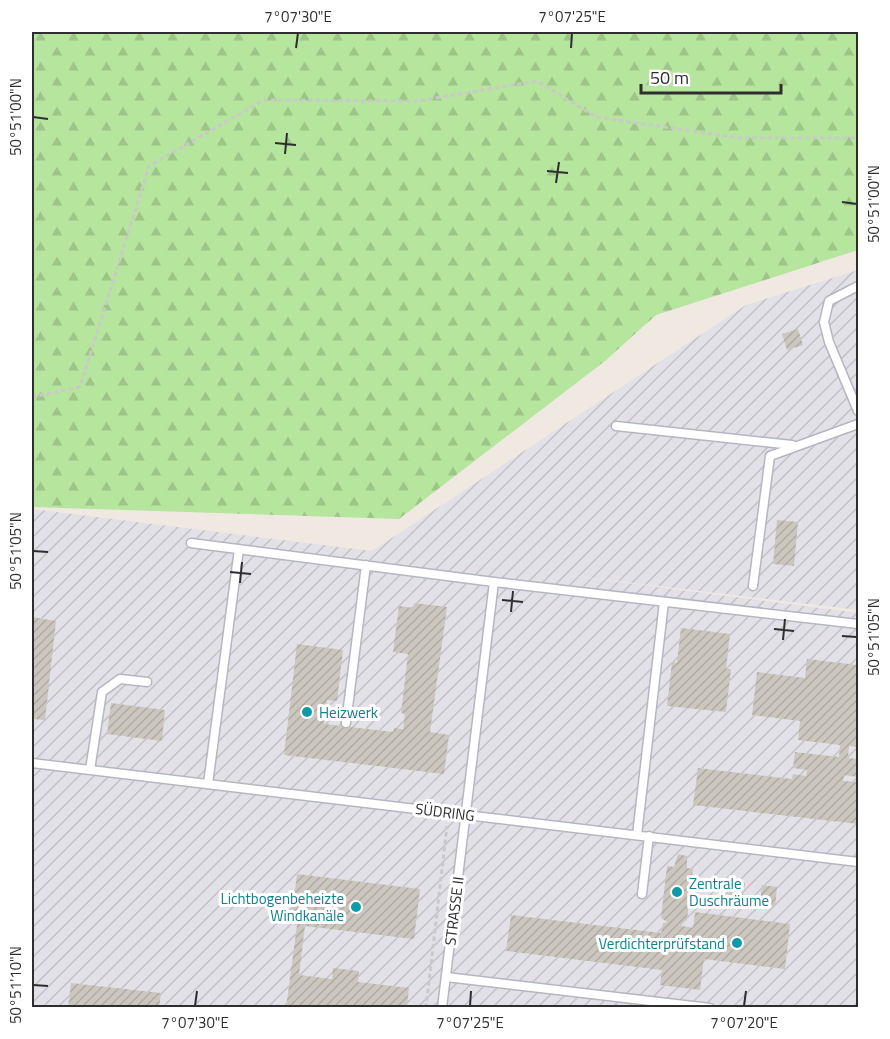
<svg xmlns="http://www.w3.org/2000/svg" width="890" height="1039" font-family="'Titillium Web',sans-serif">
<defs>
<pattern id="industrial-furrows" width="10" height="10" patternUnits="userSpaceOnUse" patternTransform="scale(1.5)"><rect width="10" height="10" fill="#e3e1e8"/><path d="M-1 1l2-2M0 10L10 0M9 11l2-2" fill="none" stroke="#c3c1c7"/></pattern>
<pattern id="forest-firs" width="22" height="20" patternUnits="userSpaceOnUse" patternTransform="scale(1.5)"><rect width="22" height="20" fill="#b6e59e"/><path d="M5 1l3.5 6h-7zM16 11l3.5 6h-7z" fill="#9dc588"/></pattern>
<pattern id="building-hatch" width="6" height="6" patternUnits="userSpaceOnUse" patternTransform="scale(1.5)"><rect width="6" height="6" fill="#cbc7bf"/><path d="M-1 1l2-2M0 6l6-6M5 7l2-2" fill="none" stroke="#afaba4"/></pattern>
</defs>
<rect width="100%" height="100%" fill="#efe9e1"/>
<path fill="url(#industrial-furrows)" d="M858 270V610L549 573 858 613V1007L32 1008V509L372 551 746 305Z"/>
<path fill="url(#forest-firs)" d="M32 32H858V250L656 315 605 361 399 519 32 507Z"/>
<path fill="url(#building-hatch)" d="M798 329 803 345 787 350 782 334Z
M777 520 798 522 794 566 773 564Z
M415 603 447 607 430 732 449 735 444 774 284 755 297 644 343 650 337 701 327 700 324 724 393 732 394 728 403 729 405 714 401 713 408 654 393 652 399 606 414 608Z
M32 617 56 621 45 720 32 719Z
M681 628 730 634 726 669H731L726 712 667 706 672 662 677 663Z
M807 659 858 665V747L849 746 848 758 858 759V777L844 775 843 781 858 782V824L693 805 698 768 792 779 793 774 806 776 807 770 793 768 795 752 839 757 840 745 798 740 800 721 752 715 757 672 805 678Z
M111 703 165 710 162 741 107 734Z
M678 854 687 856V868L693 869 687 920 678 925 693 928 695 912 790 924 785 969 704 959 700 990 660 985 662 970 506 951 511 915 661 933 663 923H669L661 918 667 866 674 867Z
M297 874 420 889 414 939 305 926 299 975 332 979 333 968 359 971 358 982 409 988 407 1008H286L297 925 291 924Z
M730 881 745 883 742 902 728 900Z
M762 885 777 887 775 906 760 904Z
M71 983 161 993 159 1008H68Z"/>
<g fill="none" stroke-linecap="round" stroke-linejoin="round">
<defs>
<path id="service" d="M858 286 829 301 824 322 829 342 858 411
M616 426 792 445
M191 543 494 582 858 624
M753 586 770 456 858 424
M346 723 366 565
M32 763 858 862
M90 770 102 692 120 679 147 682
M208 784 239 549
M637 835 664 602
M642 894 649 836
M446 977 710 1008
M442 1008 494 582"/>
</defs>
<use href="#service" stroke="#b4b7c1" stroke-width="11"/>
<path stroke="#c9c9c9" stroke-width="3" stroke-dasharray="4.5 3" stroke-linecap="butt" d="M32 397 80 387 149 166 264 100 418 101 537 81 596 117 740 138H858
M426 1008 447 826"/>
<use href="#service" stroke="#fff" stroke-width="8"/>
</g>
<path fill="none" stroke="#2e2e2e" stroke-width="2" d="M296 48 298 33M571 48 572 33M33 117 48 119M275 143 296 145M285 154 287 133M547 171 568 173M556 183 559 162M842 202 857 204M33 551 48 552M230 572 251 574M240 583 242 562M502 600 523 602M511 612 513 591M774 629 794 631M842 636 857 637M783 640 785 619M33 985 48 986M195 1006 197 991M470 1006 471 991M744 1006 746 991"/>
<g fill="#0f9aa8" stroke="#fff" stroke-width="2">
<circle cx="307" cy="712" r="6"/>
<circle cx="677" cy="892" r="6"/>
<circle cx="356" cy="907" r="6"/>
<circle cx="737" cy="943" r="6"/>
</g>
<g text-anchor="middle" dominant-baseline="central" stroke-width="6" stroke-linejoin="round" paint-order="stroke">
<g font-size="15" fill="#0d838f" stroke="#fff" text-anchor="start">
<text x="319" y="712">Heizwerk</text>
<text x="689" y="883">Zentrale<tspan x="689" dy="17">Duschräume</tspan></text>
<text x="344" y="898" text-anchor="end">Lichtbogenbeheizte<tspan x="344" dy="17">Windkanäle</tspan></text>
<text x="725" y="943" text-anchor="end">Verdichterprüfstand</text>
</g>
<g font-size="15" fill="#2e2e2e" stroke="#fff">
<text transform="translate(445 812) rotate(7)">SÜDRING</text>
<text transform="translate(454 911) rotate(-83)">STRASSE II</text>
</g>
</g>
<rect width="890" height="1039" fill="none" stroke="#ffffff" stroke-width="66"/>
<path d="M641 84v9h140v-9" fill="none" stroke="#2e2e2e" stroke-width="3"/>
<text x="650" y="84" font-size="18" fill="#2e2e2e" stroke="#ffffff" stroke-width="4.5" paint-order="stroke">50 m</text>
<rect x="33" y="33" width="824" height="973" fill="none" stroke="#2e2e2e" stroke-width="2"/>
<g font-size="15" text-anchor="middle" fill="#2e2e2e">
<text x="298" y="22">7°07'30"E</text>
<text x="572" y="22">7°07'25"E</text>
<text transform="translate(16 117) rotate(-90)" y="5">50°51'00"N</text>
<text transform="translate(874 204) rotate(-90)" y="5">50°51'00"N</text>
<text transform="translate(16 551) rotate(-90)" y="5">50°51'05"N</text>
<text transform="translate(874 637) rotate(-90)" y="5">50°51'05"N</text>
<text transform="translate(16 985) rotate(-90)" y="5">50°51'10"N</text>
<text x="195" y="1028">7°07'30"E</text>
<text x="470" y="1028">7°07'25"E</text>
<text x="744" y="1028">7°07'20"E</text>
</g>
</svg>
